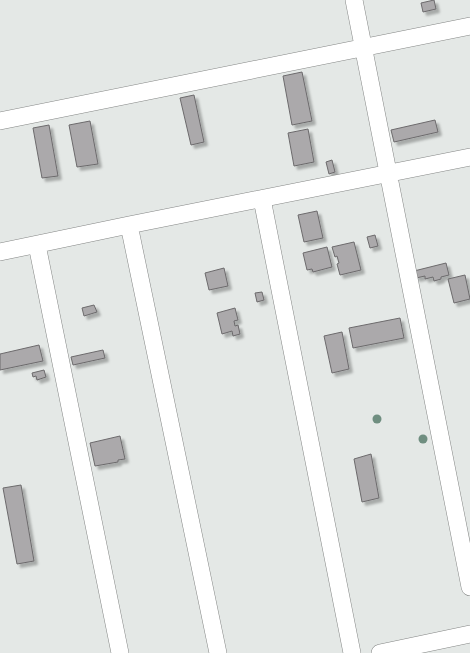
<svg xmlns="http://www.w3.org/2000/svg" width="470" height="653" font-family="Ubuntu,sans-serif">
<defs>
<filter id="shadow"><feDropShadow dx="3.5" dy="3.5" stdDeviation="1" flood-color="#0004"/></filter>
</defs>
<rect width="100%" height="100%" fill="#e4e8e6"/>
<path fill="#aba9ab" stroke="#6c6a6c" filter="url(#shadow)" d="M434 0 436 9 423 12 421 3Z
M302 72 312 121 292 125 283 76Z
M194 95 204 142 191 145 180 98Z
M435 120 438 132 394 142 391 130Z
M90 121 98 164 77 167 69 125Z
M49 125 58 176 42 178 33 128Z
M308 129 314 162 294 166 288 133Z
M332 160 335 172 329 174 326 162Z
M317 211 323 238 304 242 298 215Z
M375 235 378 246 370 248 367 237Z
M354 242 361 270 340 275 337 264 339 263 337 256 335 257 332 247Z
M327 247 332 267 313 272 312 269 307 270 303 253Z
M446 263 449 275 441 277V279L434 281 433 277 425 279V276L416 278 414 271Z
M224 268 228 286 209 290 205 273Z
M465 275 470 299 454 303 448 279Z
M262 292 264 300 257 302 255 293Z
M94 305 97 312 84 316 82 308Z
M235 308 238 320 234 321 235 326 238 325 240 334 233 336 232 331 222 334 217 313Z
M400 318 404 338 353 348 349 328Z
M342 332 349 369 332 373 324 336Z
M39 345 43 361 0 370V354Z
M103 350 105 358 73 365 71 357Z
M44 370 46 377 37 380 36 376 33 377 32 373Z
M120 436 125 459 118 460V462L95 466 90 443Z
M371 454 379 498 362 502 354 459Z
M21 485 34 561 17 564 3 488Z"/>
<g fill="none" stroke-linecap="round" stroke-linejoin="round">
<defs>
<path id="minor" d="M354 0 470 587
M0 121 470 26
M262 199 352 653
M129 225 218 653
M37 245 120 653
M0 252 129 225 470 157
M380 653 470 634"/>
</defs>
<use href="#minor" stroke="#848685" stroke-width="18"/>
<use href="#minor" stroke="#fff" stroke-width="17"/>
</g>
<g fill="#6f8e80">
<circle cx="377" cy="419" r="4.5"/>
<circle cx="423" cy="439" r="4.5"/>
</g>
</svg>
